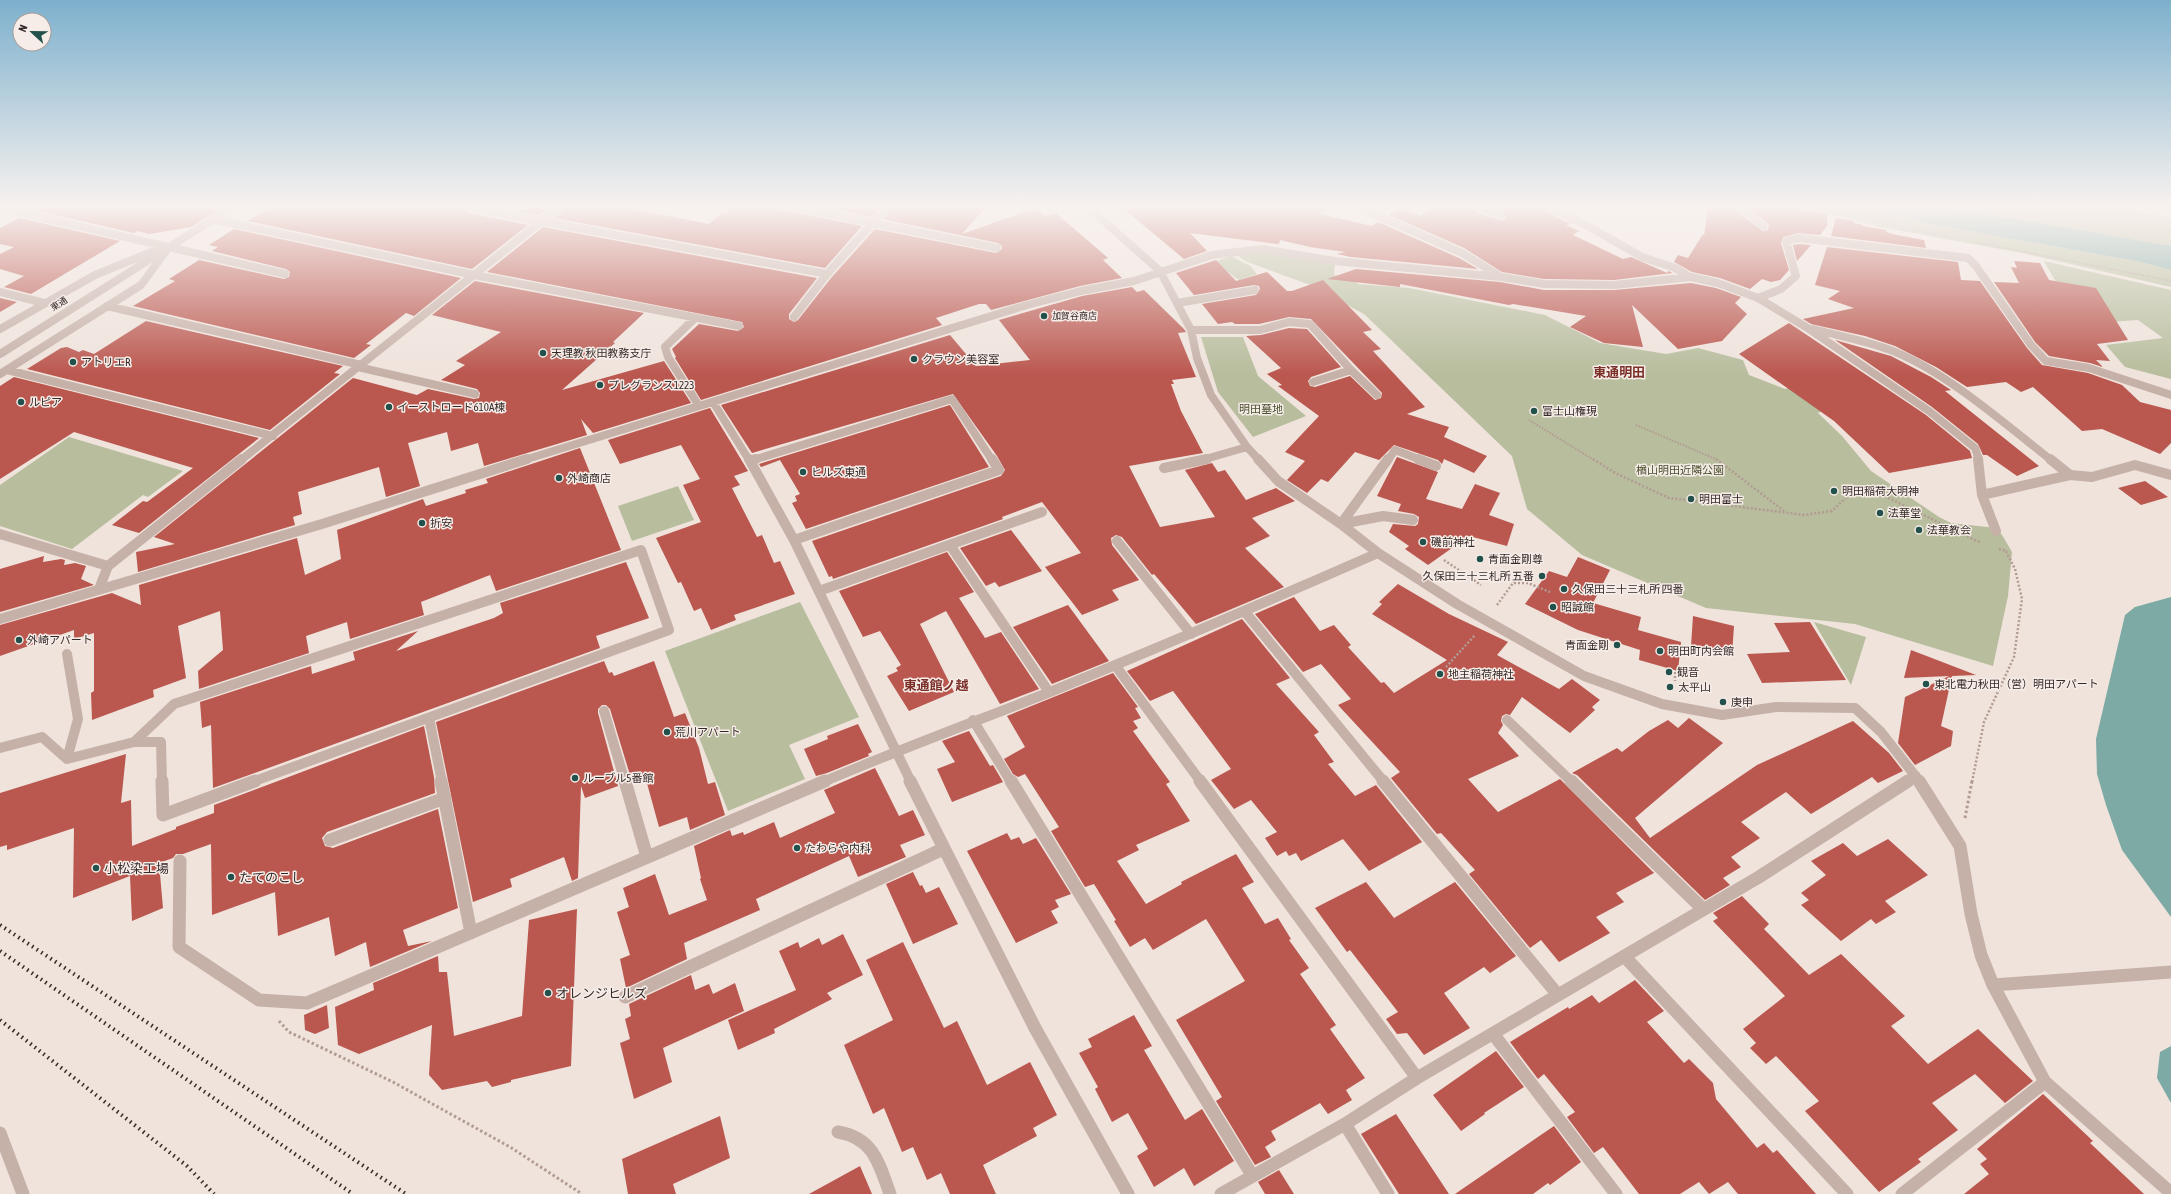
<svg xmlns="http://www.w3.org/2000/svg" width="2171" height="1194" font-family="'Asap Condensed','Noto Sans JP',sans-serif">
<rect width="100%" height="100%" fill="#efe3dc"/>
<path fill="#b7bd9d" d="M1807 208H1869L1930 224 2141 262 2171 270V287L2022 253 1880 227Z
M1953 208H2116L2171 218V246Z
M1247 252 1288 255 1335 263 1334 275 1354 279 1358 284 1409 288 1545 315 1600 343 1666 354 1698 348 1743 360 1749 375 1785 389 1801 385 1855 394 1818 413 1842 436 1871 471 1939 517 1951 523 1996 528 2002 535 2012 552 2008 596 1993 666 1855 624 1706 608 1582 555 1527 509 1512 456 1364 314 1310 285 1245 261 1236 254Z
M1231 256 1250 266 1257 274 1239 280 1218 265 1217 261Z
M2044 261 2171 290V379L2125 367 2106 345 2163 338 2138 320 2095 323 2060 289Z
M1201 337H1243L1258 376 1306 416 1253 437 1218 392Z
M69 437 183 471 148 497 143 495 72 549 0 526V485Z
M678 486 694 520 632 541 618 506Z
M800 602 859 717 789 745 805 779 728 811 665 651Z
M1814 622 1866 637 1851 685 1819 631Z"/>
<path fill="#7daaa4" d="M1869 208H1953L2171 246V270L2141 262 1930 224Z
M2171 597V917L2122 850 2106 805 2097 774 2096 739 2125 615 2135 607Z
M2171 1046V1103L2157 1078 2160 1052Z"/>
<path fill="#ba574f" d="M39 208H221L191 227 149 234 137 231 134 233 34 210Z
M270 208H464L468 213 528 225 472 269 248 221Z
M525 208H549L540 215 520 212Z
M563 208H628L709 224 722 213 725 214 732 208H758L769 210 772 208 862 226 825 268 554 218 562 212Z
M830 208H879L871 217Z
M891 208H985L962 234 1036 208 1045 216 1056 213 1108 258 1103 260 1122 278 1080 286 991 310 986 304H979L936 318 942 325 701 400 675 358 676 357 672 349 699 324 738 331 744 327 742 322 487 272 543 227 817 278 789 314V319L794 322 798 320 831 278 875 229 996 253 1002 249V246L998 243 883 219Z
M1123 208H1326L1320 214 1372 226 1378 222 1459 258 1478 269 1351 257 1337 254 1345 252 1310 247 1280 240 1279 244 1190 233 1207 251 1184 259Z
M1399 208 1420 216 1430 208H1474L1477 213 1502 221 1506 218 1505 213 1494 208H1539L1570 224 1566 225 1579 231 1573 235 1623 259 1631 257 1667 273 1668 271 1673 273 1614 280 1544 279 1502 272 1464 248 1389 215Z
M1708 208H1735L1737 212 1763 231 1768 230 1769 224 1749 208H1789L1827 214V226L1820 235 1798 233 1783 237 1781 243 1789 270 1780 280 1771 282 1762 279 1750 289 1720 278 1692 272 1674 262 1678 255 1688 258 1703 234 1704 236Z
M19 218 120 241 31 294 4 287 24 276 0 269V254L14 247 0 244V228Z
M1836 218 1854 221V223L1863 225V226L1886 230V232L1897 235 1924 240 1926 248 1831 236Z
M234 229 461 278 414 316 406 313 366 344 371 345 354 358 133 306 175 281 169 279 199 260 284 279 289 277 290 272 286 269 212 251 218 247 209 245Z
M1799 244 1811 245 1797 261 1793 245Z
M1827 247 1958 262 1961 280 1980 281 2027 348 2042 365 2088 373 2122 385 2140 402 2171 410V443L2160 454 2102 429 2082 431 2033 387 2021 392 2006 382 1967 387 1936 367 1895 346 1865 336 1811 324 1803 319 1854 308 1828 299 1840 291 1815 285Z
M1216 260 1236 281 1267 272 1287 291H1292L1323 280 1372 330 1363 332 1381 349 1373 351 1425 407 1407 414 1449 427 1444 437 1487 456 1474 473 1444 459 1442 464 1438 460 1394 445 1379 460 1355 452 1328 482 1321 479 1307 493 1287 480 1305 461 1285 452 1319 416 1278 386 1282 385 1267 374 1281 368 1246 336 1261 335 1289 328 1307 329 1341 367 1311 377 1308 381 1310 386 1315 387 1350 376 1375 400 1381 398 1382 393 1311 319 1289 317 1259 324H1235L1232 322 1218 324 1202 304 1256 295 1260 289 1259 286 1254 285 1194 295 1176 273Z
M2014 261 2040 263 2049 280 2096 288 2128 340 2097 344 2110 361 2096 360 2103 367 2090 363 2049 356 2035 342 1994 282 2019 283 2011 267 2017 268Z
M1356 269 1500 282 1544 290H1614L1691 283 1716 288 1741 297 1735 303 1747 314 1722 341 1678 349 1632 305 1643 347 1604 343 1570 327 1586 316 1513 304 1509 305 1400 284V287L1327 279Z
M475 281 644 313 613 342 615 343 562 390 664 361 691 403 593 433 581 419 587 435 484 466 478 443 451 451 447 432 408 443 420 486 386 497 379 467 298 492 302 514 293 517 295 525 138 572 136 552 175 544 154 537 353 378 417 395 428 389 474 399 479 398 480 393 477 389 441 380 465 365 456 361 501 332 432 315Z
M1132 287 1137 292 1144 290 1184 329 1186 332 1178 333 1196 377 1172 380 1174 384H1171L1181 411 1203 453 1129 466 1160 527 1215 517 1185 470 1212 463 1218 472 1225 470 1246 500 1276 488 1295 501 1252 518 1270 536 1245 548 1284 587 1196 624 1154 574 1152 575 1122 537 1116 535 1111 538 1112 545 1139 580 1112 590 1119 600 1082 615 1045 567 1081 553 1042 502 1002 517 1003 519 833 579 832 576 829 577 812 541 1001 476 1005 470 997 456 953 394 752 453 721 405 950 335 976 366 1030 360 999 320 1082 296Z
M0 298 17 302 0 312Z
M146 321 343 366 334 373 340 374 270 430 27 369 61 348 67 347 79 352 83 350 94 354Z
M1789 323 1926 415 1970 451 1972 458 1889 473 1834 421 1739 354Z
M1835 340 1891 356 1931 377 1951 390 1945 391 2039 466 2017 476 1987 455H1983L1978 444 1932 407Z
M14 377 259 438 139 533 112 525 143 501 147 502 193 468 74 432 0 479V386Z
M950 405 989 467 806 529 792 503 797 501 795 496 800 494 780 460 761 467 759 464Z
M710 408 748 471 734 476 740 485 732 488 757 537 762 535 774 563 780 561 795 594 734 615 736 620 711 630 701 608 694 611 681 582 678 583 656 538 701 522 683 485 700 479 681 445 620 464 608 440Z
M580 448 621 550 496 591 490 575 421 602 424 615 350 639 347 622 306 636 309 653 199 689 198 671 223 650 220 611 178 626 186 678 153 690 154 697 92 720 91 693 94 691V633L74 639V630L0 656V625L112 593 141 605 139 585 297 538 305 575 341 559 337 530 423 499 426 506 466 493 465 490 488 483 486 479Z
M1397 457 1438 472 1426 499 1462 509 1475 484 1500 493 1489 515 1514 524 1507 546 1469 536 1428 565 1405 549 1409 546 1389 532 1393 524 1415 526 1418 524 1419 517 1414 514 1398 511 1401 504 1377 496Z
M2145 481 2168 497 2141 505 2118 488Z
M1011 530 1042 571 999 587 995 582 986 586 960 548Z
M947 552 974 592 959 598 985 638 1001 632 1039 689 1000 704 946 611 920 624 954 692 909 711 887 676 898 671 896 668 901 665 880 631 863 637 839 591Z
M44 556 43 562 61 559 65 560 64 565 75 563 86 566 81 579 94 585 0 612V569Z
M1578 557 1610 570 1593 603 1641 617 1638 630 1681 642 1678 671 1639 660 1640 650 1578 630 1525 604 1549 571 1567 577Z
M626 562 649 618 596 636 600 648 213 788 211 725 202 728 200 702 311 666 312 674 355 660 353 652 418 631 396 651 494 618 503 613 500 603Z
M1398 584 1449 614 1508 642 1497 655 1559 689 1572 679 1600 700 1592 707 1595 710 1570 733 1522 697 1510 715 1506 714 1502 716 1501 721 1503 725 1498 733 1519 756 1468 779 1498 812 1560 779 1654 873 1616 893 1624 902 1596 917 1610 933 1559 962 1541 940 1530 948 1469 874 1475 870 1441 833 1437 834 1391 778 1400 772 1338 705 1351 699 1321 664 1303 672 1255 614 1294 597 1320 631 1334 625 1351 645 1348 647 1381 683 1384 682 1394 693 1447 660 1372 614 1382 604 1379 602Z
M1068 605 1109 661 1052 684 1013 627Z
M1693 616 1734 626 1732 655 1691 646Z
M1242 619 1290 678 1276 684 1319 732 1314 735 1334 762 1328 764 1355 796 1376 785 1422 842 1369 871 1343 839 1301 861 1296 853 1289 856 1286 851 1277 856 1265 838 1277 832 1251 800 1234 809 1211 780 1231 769 1173 691 1150 701 1127 671Z
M1810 622 1846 680 1762 683 1747 654 1790 652 1774 623Z
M1911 650 1976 675 1952 676 1941 726 1953 731 1951 746 1915 765 1898 743 1905 697 1949 676 1904 678Z
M604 661 609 673 612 672 614 676 654 661 674 717 685 713 699 748 708 784 715 782 725 815 690 830 687 817 659 827 645 776 633 780 630 775 610 709 606 705H602L598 709V713L618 786 585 798 581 786 578 878 572 881 564 857 510 879 512 887 473 902 436 722Z
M1113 673 1138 707 1135 708 1141 718 1133 721 1138 728 1133 731 1170 782 1166 784 1190 821 1136 845 1139 850 1117 861 1146 904 1182 884 1181 882 1236 854 1254 882 1242 888 1265 924 1278 918 1291 939 1289 940 1309 968 1300 974 1336 1025 1330 1029 1365 1078 1346 1090 1352 1100 1328 1114 1320 1103 1271 1131 1276 1140 1265 1147 1271 1157 1255 1165 1216 1101 1222 1097 1176 1020 1245 981 1206 919 1153 950 1145 938 1130 947 1114 921 1116 920 1094 884 1085 887 1051 831 1059 827 1025 774 1018 777 1013 774 1004 759 1025 747 1007 716Z
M1689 718 1723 743 1635 818 1650 838 1757 765 1853 721 1889 753 1903 771 1878 783 1872 777 1811 814 1786 792 1741 822 1760 838 1731 857 1741 867 1723 878 1730 885 1705 900 1577 775 1572 773 1617 748 1622 752 1649 731 1668 720 1678 728Z
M858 724 872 752 868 754 869 756 827 773 816 776 804 749 828 739 827 736Z
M424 726 434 777 435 793 327 832 322 838 325 846 333 848 438 809 458 908 403 930 408 946 432 941 370 967 366 942 335 956 329 917 278 936 275 892 212 915 211 844 183 854H176L173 858 159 863 163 908 132 921 130 876 73 898 74 828 7 850V845L0 847V793L126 754 121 803 131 800 132 846 176 829V827L214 813V805Z
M969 731 990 766 993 765 1003 782 952 802 937 769 955 762 942 741Z
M875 768 899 816 913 810 925 835 900 845 906 857 858 877 849 856 756 899 760 910 684 943 687 959 626 988 620 959 630 955 617 912 629 907 623 888 655 874 669 915 707 900 700 879 701 878 694 846 730 830 732 836 743 832 744 835 774 822 780 838 835 813 824 790Z
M1007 833 1011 840 1019 837 1023 844 1036 838 1071 894 1055 900 1059 907 1051 911 1058 923 1016 943 967 851Z
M1888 839 1928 875 1885 901 1896 912 1876 924 1871 919 1841 941 1801 905 1809 900 1801 893 1826 875 1811 861 1843 843 1857 856Z
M913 872 920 886 922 885 926 893 939 887 958 924 913 944 886 884Z
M1366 882 1394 918 1455 882 1516 956 1490 973 1484 967 1444 993 1470 1028 1424 1055 1407 1033 1397 1034 1386 1019 1398 1012 1350 950 1347 952 1315 908Z
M1742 896 1769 924 1764 929 1809 975 1841 954 1905 1016 1891 1026 1928 1064 1978 1029 2033 1081 2005 1103 1975 1074 1932 1103 1958 1130 1918 1159 1921 1162 1879 1192 1805 1111 1819 1101 1776 1056 1766 1064 1750 1048 1756 1043 1743 1029 1785 996 1713 921 1718 918 1713 913Z
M577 909 571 1066 511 1080V1082L492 1087 487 1081 442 1090 429 1075 432 1025 359 1054 338 1045 335 1007 374 990 373 983 438 956 439 972H447L454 1036 522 1016 529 920Z
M843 934 863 975 827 993 832 999 774 1029 775 1033 738 1050 728 1020 796 990 779 951 798 942 800 948 819 938 822 945Z
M903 942 944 1028 957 1021 987 1085 1030 1062 1057 1115 1033 1128 1037 1136 983 1165 996 1194H950L941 1173 927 1180 913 1147 902 1152 884 1108 873 1114 844 1045 893 1020 866 960Z
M691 975 695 990 709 984 713 994 735 983 744 1011 663 1048 672 1082 634 1099 620 1043 630 1039 625 1019 631 1016 629 1004Z
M1635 980 1664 1011 1647 1022 1684 1063 1689 1059 1713 1083 1716 1099 1757 1148 1764 1143 1773 1153 1777 1150 1816 1194H1738L1728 1182 1709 1194 1699 1182 1680 1194H1639L1603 1147 1594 1153 1567 1117 1575 1112 1544 1074 1538 1079 1510 1042 1568 1007 1569 1009 1592 995 1599 1003Z
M327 1005 329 1028 315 1034 305 1030 304 1015Z
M1134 1015 1152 1046 1144 1050 1185 1120 1202 1109 1234 1161 1194 1186 1184 1168 1154 1187 1137 1156 1148 1149 1128 1113 1112 1122 1095 1089 1098 1087 1079 1053 1092 1047 1088 1039Z
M1496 1051 1524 1087 1484 1113 1485 1114 1461 1131 1433 1095Z
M2043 1094 2093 1141 2090 1143 2144 1194H1964L1989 1174 1980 1164 1987 1159 1977 1149Z
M1396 1114 1449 1194H1399L1361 1134Z
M720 1116 730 1158 673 1184 676 1194H628L622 1159Z
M1554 1126 1581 1162 1550 1185 1548 1183 1533 1194H1455Z
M860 1166 872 1194H809Z
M1279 1170 1294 1194H1265L1258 1182Z"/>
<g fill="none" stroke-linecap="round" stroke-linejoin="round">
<path stroke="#b29b93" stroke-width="2" stroke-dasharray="1.5 1.5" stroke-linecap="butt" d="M1833 208 1913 230 1949 236
M2112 208 2171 219
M1975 242 2171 281
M1529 420 1594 460
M1636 425 1718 460"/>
<path stroke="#b29b93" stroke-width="2.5" stroke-dasharray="2 2" stroke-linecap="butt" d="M1593 459 1615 473 1669 498 1804 515 1832 511 1853 491 1870 489 1981 543
M1716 459 1784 511
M1999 549 2007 551
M1444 560 1481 585
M1514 583H1528L1550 592
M1497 605 1516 579
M1446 667 1475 635
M1675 672V681
M1972 782 1984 722 2014 657 2022 599 2015 569 2006 551"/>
<path stroke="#b29b93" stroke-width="3" stroke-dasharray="2.5 2.5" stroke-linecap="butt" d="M1965 818 1972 781
M279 1021 289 1032 393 1082 510 1147 582 1194"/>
<path stroke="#c6b1a9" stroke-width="8" d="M0 208 285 274
M469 208 827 274 886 208
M799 208 997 248
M1089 208 1160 271 1191 330 1197 358 1211 395 1247 447 1259 460
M1360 208 1462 253 1498 275
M1479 208 1501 216
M1548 208 1586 225 1642 257 1675 268 1690 277
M1740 208 1764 226
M212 219 474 275 739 326
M0 292 44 303
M1758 298 1781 289 1796 276 1786 241 1799 238 1968 258 1976 266 2031 345 2046 361 2089 368 2171 395
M1177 303 1255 290
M107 306 361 365
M794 317 827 274
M695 318 665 347 668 357 699 406
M0 329 95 275 156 250
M1813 329C1839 336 1867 341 1893 351 1946 372 2005 424 2051 460
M1191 330H1260L1289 322 1310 324 1351 370 1377 395
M0 354 231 208
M358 367 475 394
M7 370 273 436
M0 374 141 285 166 251
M1313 382 1351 370
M713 402 749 460
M241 460 558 208
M524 460 1027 305 1081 291 1134 281 1212 255 1262 249 1335 261 1501 277 1544 284 1614 285 1691 277 1718 283 1758 298 1806 327 1929 411 1975 448 1979 460
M753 460 952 399 992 460
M1202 460 1247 447
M1388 460 1395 450 1421 460"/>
<path stroke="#c6b1a9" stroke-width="10" d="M749 459 794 540 911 782
M1258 459 1278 481 1341 524 1378 553 1457 604 1584 676 1662 704 1722 715 1776 707 1855 708 1881 732 1920 782
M1418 459 1436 466
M1978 459 1982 495 1996 531
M2050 459 2070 475 2092 477 2135 465 2171 475
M750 461 756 459
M1164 468 1207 459
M1982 495 2070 475
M1341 524 1388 459
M1341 524 1383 516 1413 520
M0 534 108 566
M794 540 999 470 992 459
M1117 541 1191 634
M950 545 1049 692
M99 589 108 566 242 459
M819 591 1042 512
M1245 612 1384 782
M0 619 322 524 527 459
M67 654 78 719 67 759
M1115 665 1201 782
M604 711 625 782
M429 718 442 782
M973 720 1011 782
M1507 720 1572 782
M134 742H161L162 782
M134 742 174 704 641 550 669 630 252 782
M0 748 42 737 67 759 134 742
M823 782C898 750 974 722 1050 692 1160 647 1269 601 1378 553
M1906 782 1916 776"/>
<path stroke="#c6b1a9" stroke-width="13" d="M162 781 163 815 255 781
M441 781 471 933
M625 781 647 857
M910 781 1035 1028 1128 1194
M1011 781 1252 1175
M1200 781 1417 1078
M1383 781 1558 995
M1571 781 1703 909
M1919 781 1960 846 1971 914 1981 955 1993 985 2045 1082 2171 1193
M330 840 445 798
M180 861 179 947 259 1000 307 1003 825 781
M1624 956 1847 1194
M1993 985 2171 972
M625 997 943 849
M1494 1035 1616 1194
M1345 1124 1388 1194
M838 1132C874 1138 879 1164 890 1194
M0 1133 23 1194
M1221 1194 1345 1124 1417 1078 1759 877 1908 781
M1902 1194 2045 1082"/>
<path stroke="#342a28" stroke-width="4" stroke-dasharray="1.5 4" stroke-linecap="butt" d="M0 925 406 1194
M0 951 353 1194
M0 1020 187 1166 214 1194"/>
</g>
<linearGradient id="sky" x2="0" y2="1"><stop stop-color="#7db0cd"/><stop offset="0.55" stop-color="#f8f2ef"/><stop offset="1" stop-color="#f8f2ef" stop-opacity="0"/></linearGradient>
<rect width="2171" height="375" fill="url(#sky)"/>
<g fill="#22514c" stroke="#f7ede8" stroke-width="1.5">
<circle cx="1044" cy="316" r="4"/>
<circle cx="543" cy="353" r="4"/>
<circle cx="914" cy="359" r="4"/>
<circle cx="73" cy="362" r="4"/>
<circle cx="600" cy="385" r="4"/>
<circle cx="21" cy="402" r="4"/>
<circle cx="389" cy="407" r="4"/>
<circle cx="1534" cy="411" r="4"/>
<circle cx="803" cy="472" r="4"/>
<circle cx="559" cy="478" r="4"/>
<circle cx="1834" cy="491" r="4"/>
<circle cx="1691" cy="499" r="4"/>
<circle cx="1880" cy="513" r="4"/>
<circle cx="422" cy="523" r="4"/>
<circle cx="1919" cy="530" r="4"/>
<circle cx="1423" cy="542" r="4"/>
<circle cx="1480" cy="559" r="4"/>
<circle cx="1542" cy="576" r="4"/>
<circle cx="1564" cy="589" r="4"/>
<circle cx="1553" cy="607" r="4"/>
<circle cx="19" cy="640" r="4"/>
<circle cx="1617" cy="645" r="4"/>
<circle cx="1660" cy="651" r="4"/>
<circle cx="1669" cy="672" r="4"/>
<circle cx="1440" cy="674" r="4"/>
<circle cx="1926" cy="684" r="4"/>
<circle cx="1670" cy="687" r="4"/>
<circle cx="1723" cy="702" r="4"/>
<circle cx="667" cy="732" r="4"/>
<circle cx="575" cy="778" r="4"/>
<circle cx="797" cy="848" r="4"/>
<circle cx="96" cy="868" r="4"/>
<circle cx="231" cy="877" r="4"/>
<circle cx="548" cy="993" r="4"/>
</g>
<g text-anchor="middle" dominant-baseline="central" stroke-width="3" stroke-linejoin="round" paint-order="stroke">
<g font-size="9" fill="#342a28" stroke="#f7ede8">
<text transform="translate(59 304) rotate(-32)">東通</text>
</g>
<g font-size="9" fill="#342a28" stroke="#f7ede8" text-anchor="start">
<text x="1052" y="316">加賀谷商店</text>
</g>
<g font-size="11" fill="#342a28" stroke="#f7ede8" text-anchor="start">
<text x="551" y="353">天理教 秋田教務支庁</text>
<text x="922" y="359">クラウン美容室</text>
<text x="81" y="362">アトリエR</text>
<text x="608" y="385">プレグランス1223</text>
<text x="29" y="402">ルピア</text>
<text x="397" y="407">イーストロード610A棟</text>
<text x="1542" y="411">富士山権現</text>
<text x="811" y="472">ヒルズ東通</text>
<text x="567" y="478">外崎商店</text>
<text x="1842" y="491">明田稲荷大明神</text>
<text x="1699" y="499">明田富士</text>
<text x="1888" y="513">法華堂</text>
<text x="430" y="523">折安</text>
<text x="1927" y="530">法華教会</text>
<text x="1431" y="542">磯前神社</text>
<text x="1488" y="559">青面金剛尊</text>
<text x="1534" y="576" text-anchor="end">久保田三十三札所 五番</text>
<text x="1572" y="589">久保田三十三札所 四番</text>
<text x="1561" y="607">昭誠館</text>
<text x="27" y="640">外崎アパート</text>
<text x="1609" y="645" text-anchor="end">青面金剛</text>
<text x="1668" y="651">明田町内会館</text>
<text x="1677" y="672">観音</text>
<text x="1448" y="674">地主稲荷神社</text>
<text x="1934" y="684">東北電力秋田（営）明田アパート</text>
<text x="1678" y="687">太平山</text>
<text x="1731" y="702">庚申</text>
<text x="675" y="732">荒川アパート</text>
<text x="583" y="778">ルーブル5番館</text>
<text x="805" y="848">たわらや内科</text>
</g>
<g font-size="11" fill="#49502e" stroke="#f7ede8">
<text x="1261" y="409">明田墓地</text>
<text x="1680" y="470">楢山明田近隣公園</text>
</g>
<g font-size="13" font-weight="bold" fill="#7b2f29" stroke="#f7ede8">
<text x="1619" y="372">東通明田</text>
<text x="936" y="685">東通館ノ越</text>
</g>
<g font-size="13" fill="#342a28" stroke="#f7ede8" text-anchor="start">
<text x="104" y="868">小松染工場</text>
<text x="239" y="877">たてのこし</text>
<text x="556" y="993">オレンジヒルズ</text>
</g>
</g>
<g transform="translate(32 32) rotate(292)"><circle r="19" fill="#f7ede8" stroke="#a99f9b"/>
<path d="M0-3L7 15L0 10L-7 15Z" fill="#22514c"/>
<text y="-6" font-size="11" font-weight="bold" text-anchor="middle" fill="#342a28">N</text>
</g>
</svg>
